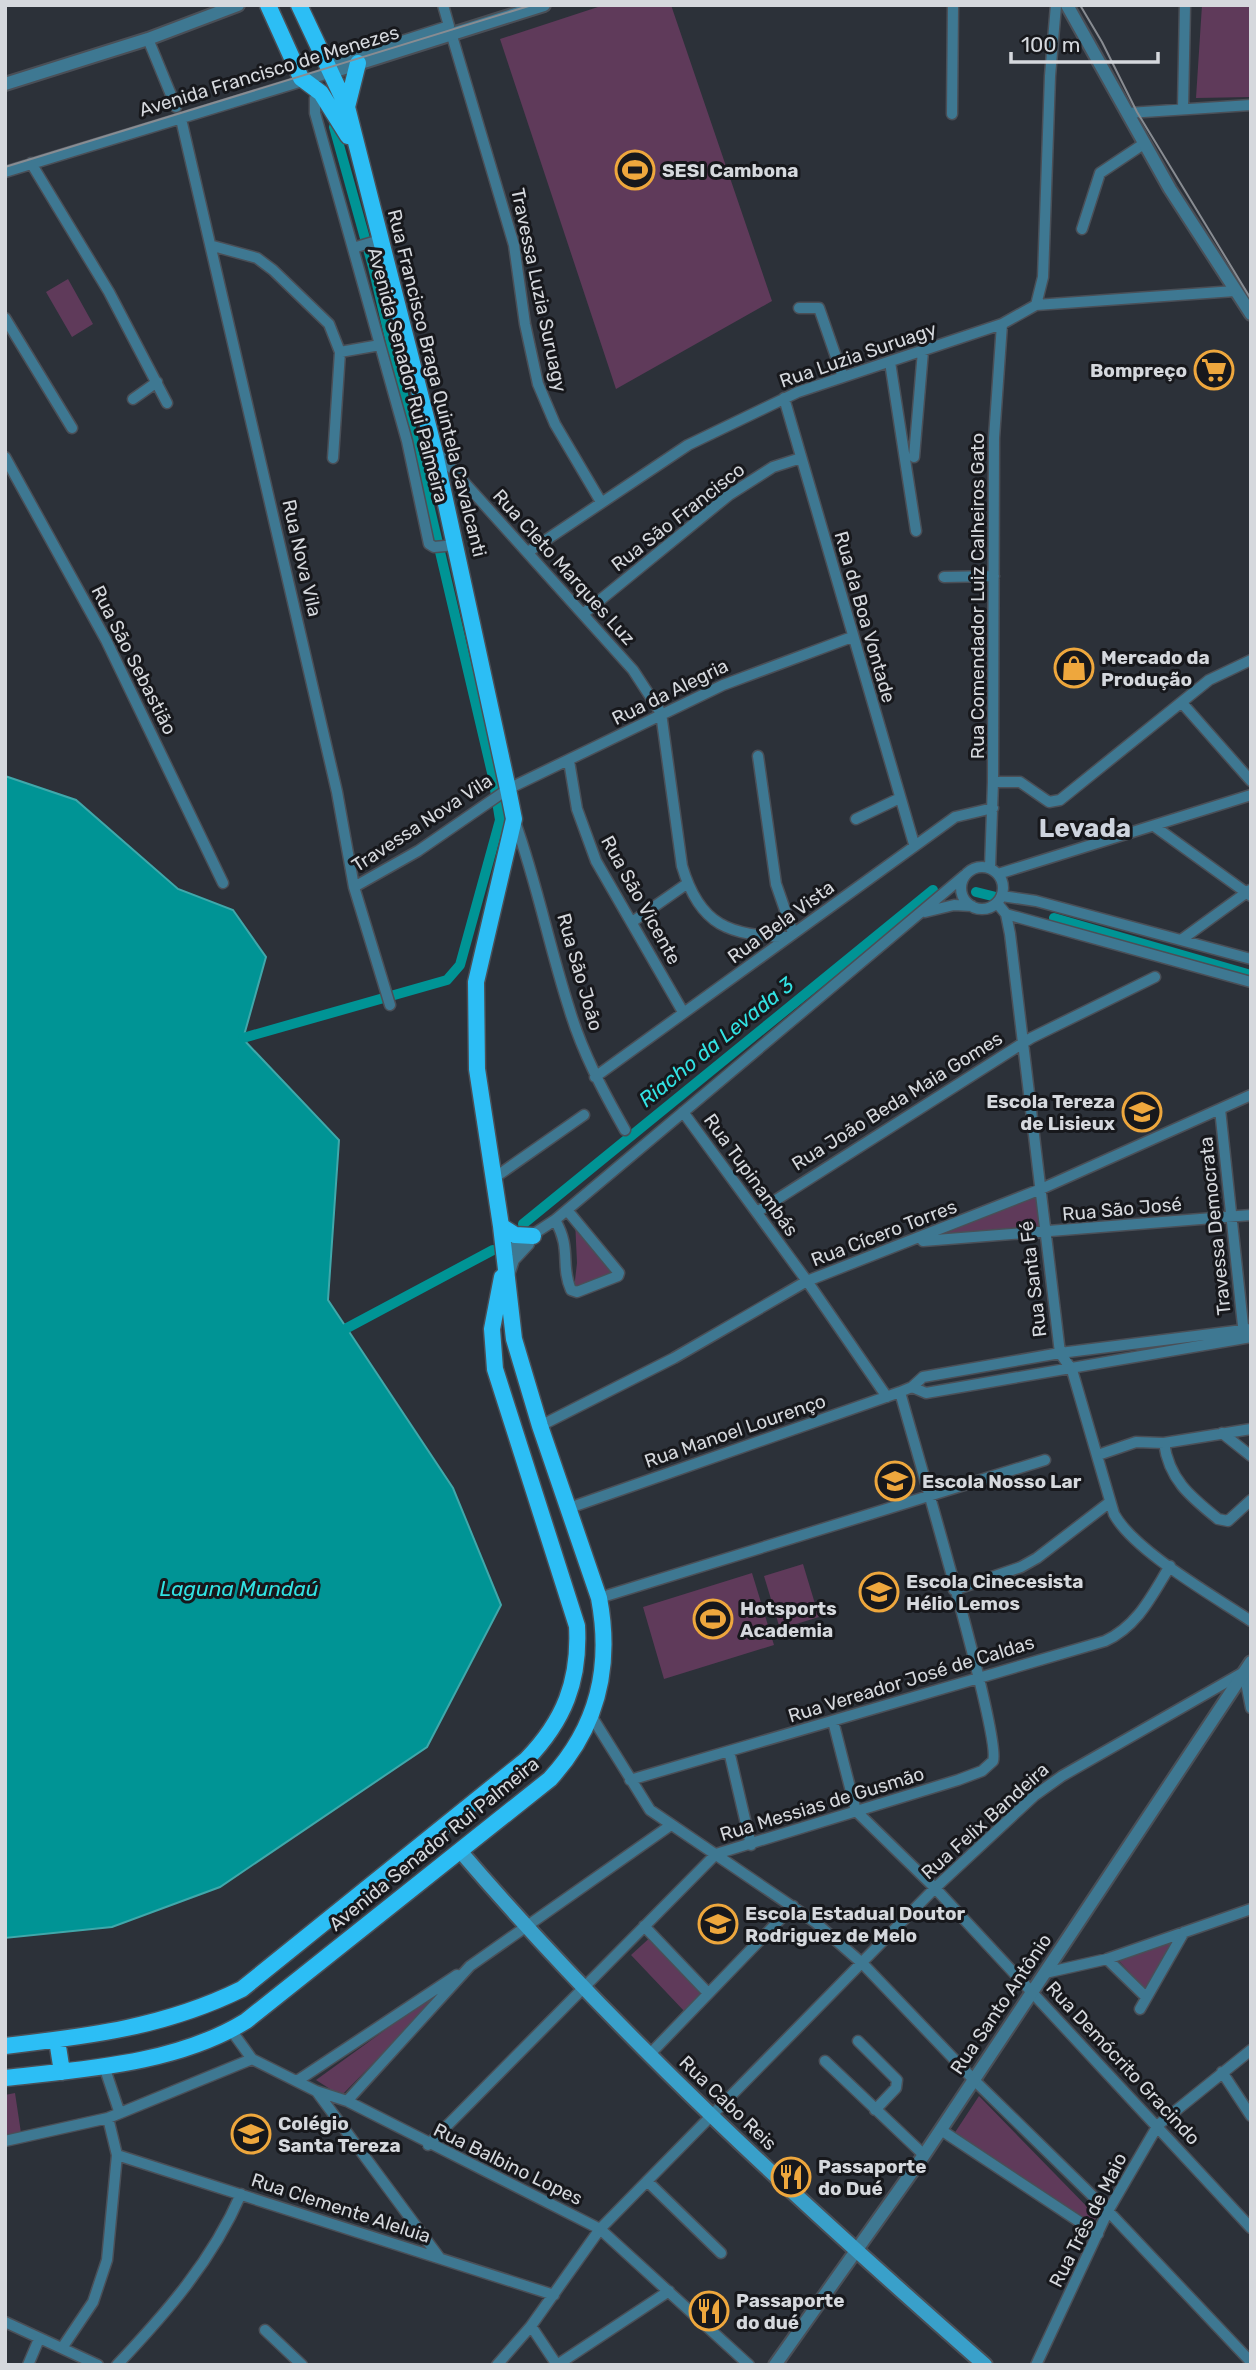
<svg xmlns="http://www.w3.org/2000/svg" width="1256" height="2370" font-family="Rubik,sans-serif">
<rect width="100%" height="100%" fill="#2c3139"/>
<path fill="#5f3a5a" d="M604 5H671L772 301 616 389 500 39Z
M1202 5H1251V97L1196 98Z
M68 279 93 324 72 337 46 292Z
M1036 1195 1041 1231 936 1237Z
M575 1220 621 1273 574 1289 577 1263Z
M803 1564 819 1617 780 1629 764 1576Z
M752 1573 774 1645 664 1679 643 1607Z
M654 1934 710 1988 685 2012 631 1955Z
M1173 1941 1146 1990 1119 1961Z
M439 1991 437 1998 341 2096 316 2080Z
M15 2093 21 2133 5 2135V2095Z
M979 2096 1097 2217 1090 2227 952 2137Z"/>
<path fill="#009495" stroke="#40a8ab" stroke-width="2" d="M5 776 76 800 178 889 233 910 266 957 243 1039 339 1140 328 1300 453 1488 501 1605 427 1747 220 1887 112 1927 5 1938Z"/>
<g fill="none" stroke-linecap="round" stroke-linejoin="round">
<path stroke="#009495" stroke-width="10" d="M976 892 996 897
M1054 918 1251 975
M243 1038 447 980 460 965 500 820 493 777 373 267 334 127
M523 1224 933 890
M347 1328 493 1250"/>
<defs>
<path id="minor" d="M452 36 514 245 525 324 538 384 555 424 601 502
M148 39 176 107
M327 65 449 26 443 5
M321 93 315 98V113L407 441 429 544 434 547 456 545
M1183 108 1185 5
M1128 113 1251 105
M952 114 953 5
M181 119 337 792 354 887 390 1005
M31 163 109 292 167 403
M5 172 332 72
M1082 229 1100 173 1145 143
M213 246 257 258 273 270 329 324 340 352 333 458
M353 248 380 240
M1036 305 1043 277 1050 76 1056 5
M799 308H819L843 377
M5 318 72 428
M340 352 380 345
M890 362 916 531
M784 398 914 844
M133 399 157 382
M437 452 633 670 661 713 682 866C700 927 730 935 787 937
M5 457 106 640 223 883
M914 457 923 351
M528 552 688 445 798 392 1002 324 1036 305 1235 291
M944 577 994 576
M583 614 729 495 773 467 801 458
M1182 703 1251 781
M758 756 776 884 793 933
M569 761 577 809 596 861 683 1012
M993 782H1020L1049 802 1060 800 1209 680 1251 660
M856 819 900 798
M515 822C537 883 549 946 569 1008 582 1052 603 1091 625 1130
M1154 826 1251 896
M961 888a21 21 0 1 1 42 0a21 21 0 1 1-42 0Z
M990 868 993 782 994 438 1002 324
M998 874 1251 795
M354 887 418 851 508 789 723 685 852 637
M1002 896 1036 901 1251 959
M997 903 1006 914 1010 934 1060 1353 1072 1370 1114 1514C1134 1551 1214 1596 1251 1621
M925 912 954 905 972 906
M1006 914 1251 982
M632 922 688 883
M1181 940 1250 890
M595 1077 955 817 993 808
M1220 1109 1244 1335
M683 1112 807 1281 887 1397
M494 1178 584 1115
M757 1212 1031 1038 1155 977
M555 1220C572 1249 560 1265 571 1290L577 1292 618 1276 619 1273 567 1210
M923 1241 1251 1215
M503 1254 555 1220 965 875
M509 1275 514 1260 529 1244
M912 1387 926 1393 1251 1337
M540 1426 674 1358 807 1281 1041 1189 1251 1095
M1222 1433 1251 1456
M1164 1443C1169 1480 1191 1497 1218 1519L1228 1521 1251 1500
M1098 1455 1136 1442 1164 1443 1251 1429
M569 1508 900 1392 912 1387 923 1377 1060 1353 1251 1329
M954 1590 1021 1567 1037 1558 1110 1502
M599 1598 1045 1460
M592 1717 650 1810 815 1922 863 1964 974 2080 1108 2211 1251 2362
M833 1721 856 1811 935 1888 1251 2228
M729 1751 751 1845
M630 1780 1105 1641C1138 1626 1152 1595 1170 1566
M644 1926 708 1993
M1107 1959 1146 1997
M1045 1973 1107 1959 1251 1909
M1140 2009 1184 1932
M231 2030 252 2059 316 2091 347 2101 600 2229 749 2365
M858 2041 897 2080 896 2088 875 2110
M650 2054 793 1906
M825 2061 924 2155
M104 2066 119 2111
M1222 2072 1251 2116
M297 2081 457 1975
M317 2092 439 2257
M347 2101 470 1966 671 1825
M941 2130 1098 2234
M5 2141 108 2118 252 2059
M428 2145 716 1854 958 1780 982 1771 993 1761C1002 1737 913 1440 900 1392
M117 2155 554 2295
M647 2181 721 2253
M5 2322 98 2365
M531 2326 557 2365
M265 2330 302 2365
M62 2348 93 2302 107 2260 117 2155 108 2118
M28 2365 39 2339
M117 2365C166 2313 212 2261 241 2194
M497 2365 531 2326 600 2229 935 1888 1034 1796 1062 1776 1244 1672 1251 1708
M557 2365 669 2291
M1036 2365 1108 2211 1158 2125 1251 2050"/>
<path id="tertiary" d="M1067 5 1170 189 1251 314
M332 72 544 5
M5 84 148 39 238 5
M775 2365 924 2155 1251 1662"/>
<path id="secondary" d="M461 1852C620 2038 801 2203 985 2365"/>
<path id="primary" d="M268 5 301 78 321 93 348 136
M347 107 358 63
M501 1226 515 1235 533 1236
M57 2040 62 2072
M5 2046C90 2036 165 2027 242 1989L526 1760C564 1721 580 1681 577 1626L495 1369 492 1329 502 1277
M5 2078C85 2069 176 2064 246 2021L550 1779C598 1727 612 1667 599 1598L540 1426 514 1339 501 1226 477 1069 476 982 514 819 508 789 434 449 347 107 299 5"/>
</defs>
<use href="#minor" stroke="#4a4f57" stroke-width="13"/>
<use href="#tertiary" stroke="#4a4f57" stroke-width="16"/>
<use href="#secondary" stroke="#4a4f57" stroke-width="18"/>
<use href="#primary" stroke="#4a4f57" stroke-width="19"/>
<use href="#minor" stroke="#3e7892" stroke-width="10"/>
<use href="#tertiary" stroke="#3e7892" stroke-width="12"/>
<use href="#secondary" stroke="#39a0ca" stroke-width="14"/>
<use href="#primary" stroke="#2cbef5" stroke-width="16"/>
<path stroke="#888c92" stroke-width="2" d="M1080 5 1102 42 1137 112 1251 299
M5 167 532 5"/>
</g>
<defs>
<symbol id="stadium-ring" viewBox="-11 -11 22 22"><circle r="9.5" fill="#17181c" stroke="#eea73d" stroke-width="1.5"/><path d="M0-5a6.5 5 0 1 0 0 10a6.5 5 0 1 0 0-10ZM-3.5-1.8h7v3.6h-7Z" fill="#eea73d"/></symbol>
<symbol id="supermarket-ring" viewBox="-11 -11 22 22"><circle r="9.5" fill="#17181c" stroke="#eea73d" stroke-width="1.5"/><path d="M-6-5.5h2.5l.6 2H6L4.5 2H-2.5L-4.4-4H-6ZM-1.5 3.2a1.3 1.3 0 1 0 .1 0ZM3 3.2a1.3 1.3 0 1 0 .1 0Z" fill="#eea73d"/></symbol>
<symbol id="shop-ring" viewBox="-11 -11 22 22"><circle r="9.5" fill="#17181c" stroke="#eea73d" stroke-width="1.5"/><path d="M-5-2.5h2.3a2.7 3.5 0 0 1 5.4 0H5L5.5 6h-11ZM-1.5-2.5h3a1.5 2.3 0 0 0-3 0Z" fill="#eea73d"/></symbol>
<symbol id="school-ring" viewBox="-11 -11 22 22"><circle r="9.5" fill="#17181c" stroke="#eea73d" stroke-width="1.5"/><path d="M0-5L7-2L0 1L-7-2ZM-4 1L0 2.5L4 1V4Q0 6-4 4Z" fill="#eea73d"/></symbol>
<symbol id="university-ring" viewBox="-11 -11 22 22"><circle r="9.5" fill="#17181c" stroke="#eea73d" stroke-width="1.5"/><path d="M0-5L7-2L0 1L-7-2ZM-4 1L0 2.5L4 1V4Q0 6-4 4Z" fill="#eea73d"/></symbol>
<symbol id="restaurant-ring" viewBox="-11 -11 22 22"><circle r="9.5" fill="#17181c" stroke="#eea73d" stroke-width="1.5"/><path d="M-5-6h1v4h1v-4h1v4h1v-4h1v5L-1.5 .5V6h-2V.5L-5-1ZM5-6V6H3V1.5H1.5Q1.5-4 5-6Z" fill="#eea73d"/></symbol>
</defs>
<g fill-rule="evenodd">
<use href="#stadium-ring" x="613" y="148" width="44" height="44"/>
<use href="#supermarket-ring" x="1192" y="348" width="44" height="44"/>
<use href="#shop-ring" x="1052" y="646" width="44" height="44"/>
<use href="#school-ring" x="1120" y="1090" width="44" height="44"/>
<use href="#university-ring" x="873" y="1459" width="44" height="44"/>
<use href="#school-ring" x="857" y="1570" width="44" height="44"/>
<use href="#stadium-ring" x="691" y="1597" width="44" height="44"/>
<use href="#school-ring" x="696" y="1902" width="44" height="44"/>
<use href="#school-ring" x="229" y="2112" width="44" height="44"/>
<use href="#restaurant-ring" x="769" y="2155" width="44" height="44"/>
<use href="#restaurant-ring" x="687" y="2289" width="44" height="44"/>
</g>
<g text-anchor="middle" dominant-baseline="central" stroke-width="6" stroke-linejoin="round" paint-order="stroke">
<g font-size="19" fill="#d5d8dd" stroke="#17181c">
<text transform="translate(269 71) rotate(-17)">Avenida Francisco de Menezes</text>
<text transform="translate(539 290) rotate(78)">Travessa Luzia Suruagy</text>
<text transform="translate(858 355) rotate(-19)">Rua Luzia Suruagy</text>
<text transform="translate(408 375) rotate(75)">Avenida Senador Rui Palmeira</text>
<text transform="translate(437 383) rotate(76)">Rua Francisco Braga Quintela Cavalcanti</text>
<text transform="translate(678 517) rotate(-38)">Rua São Francisco</text>
<text transform="translate(302 558) rotate(77)">Rua Nova Vila</text>
<text transform="translate(564 567) rotate(48)">Rua Cleto Marques Luz</text>
<text transform="translate(977 596) rotate(-90)">Rua Comendador Luiz Calheiros Gato</text>
<text transform="translate(865 617) rotate(74)">Rua da Boa Vontade</text>
<text transform="translate(134 660) rotate(63)">Rua São Sebastião</text>
<text transform="translate(670 692) rotate(-26)">Rua da Alegria</text>
<text transform="translate(422 823) rotate(-33)">Travessa Nova Vila</text>
<text transform="translate(641 900) rotate(61)">Rua São Vicente</text>
<text transform="translate(781 922) rotate(-36)">Rua Bela Vista</text>
<text transform="translate(580 972) rotate(74)">Rua São João</text>
<text transform="translate(897 1101) rotate(-32)">Rua João Beda Maia Gomes</text>
<text transform="translate(751 1175) rotate(54)">Rua Tupinambás</text>
<text transform="translate(1122 1209) rotate(-5)">Rua São José</text>
<text transform="translate(1215 1226) rotate(-96)">Travessa Democrata</text>
<text transform="translate(884 1233) rotate(-21)">Rua Cícero Torres</text>
<text transform="translate(1033 1279) rotate(-97)">Rua Santa Fé</text>
<text transform="translate(735 1431) rotate(-19)">Rua Manoel Lourenço</text>
<text transform="translate(911 1679) rotate(-17)">Rua Vereador José de Caldas</text>
<text transform="translate(822 1804) rotate(-17)">Rua Messias de Gusmão</text>
<text transform="translate(985 1821) rotate(-42)">Rua Felix Bandeira</text>
<text transform="translate(434 1844) rotate(-39)">Avenida Senador Rui Palmeira</text>
<text transform="translate(1001 2004) rotate(-56)">Rua Santo Antônio</text>
<text transform="translate(1123 2063) rotate(47)">Rua Demócrito Gracindo</text>
<text transform="translate(728 2103) rotate(44)">Rua Cabo Reis</text>
<text transform="translate(508 2164) rotate(26)">Rua Balbino Lopes</text>
<text transform="translate(341 2208) rotate(18)">Rua Clemente Aleluia</text>
<text transform="translate(1088 2220) rotate(-63)">Rua Três de Maio</text>
</g>
<g font-size="19" font-weight="bold" fill="#d5d8dd" stroke="#17181c" text-anchor="start">
<text x="662" y="170">SESI Cambona</text>
<text x="1187" y="370" text-anchor="end">Bompreço</text>
<text x="1101" y="657">Mercado da<tspan x="1101" dy="22">Produção</tspan></text>
<text x="1115" y="1101" text-anchor="end">Escola Tereza<tspan x="1115" dy="22">de Lisieux</tspan></text>
<text x="922" y="1481">Escola Nosso Lar</text>
<text x="906" y="1581">Escola Cinecesista<tspan x="906" dy="22">Hélio Lemos</tspan></text>
<text x="740" y="1608">Hotsports<tspan x="740" dy="22">Academia</tspan></text>
<text x="745" y="1913">Escola Estadual Doutor<tspan x="745" dy="22">Rodriguez de Melo</tspan></text>
<text x="278" y="2123">Colégio<tspan x="278" dy="22">Santa Tereza</tspan></text>
<text x="818" y="2166">Passaporte<tspan x="818" dy="22">do Dué</tspan></text>
<text x="736" y="2300">Passaporte<tspan x="736" dy="22">do dué</tspan></text>
</g>
<g font-size="21" font-style="italic" fill="#32e2e3" stroke="#17181c">
<text transform="translate(716 1042) rotate(-39)">Riacho da Levada 3</text>
<text x="239" y="1588">Laguna Mundaú</text>
</g>
<g font-size="26" font-weight="bold" fill="#ced4de" stroke="#17181c">
<text x="1085" y="828">Levada</text>
</g>
</g>
<rect width="1256" height="2370" fill="none" stroke="#d5d8dd" stroke-width="14"/>
<path d="M1011 52v10h147v-10" fill="none" stroke="#d5d8dd" stroke-width="3.5"/>
<text x="1021" y="52" font-size="21" fill="#d5d8dd" stroke="#17181c" stroke-width="5" paint-order="stroke">100 m</text>
</svg>
